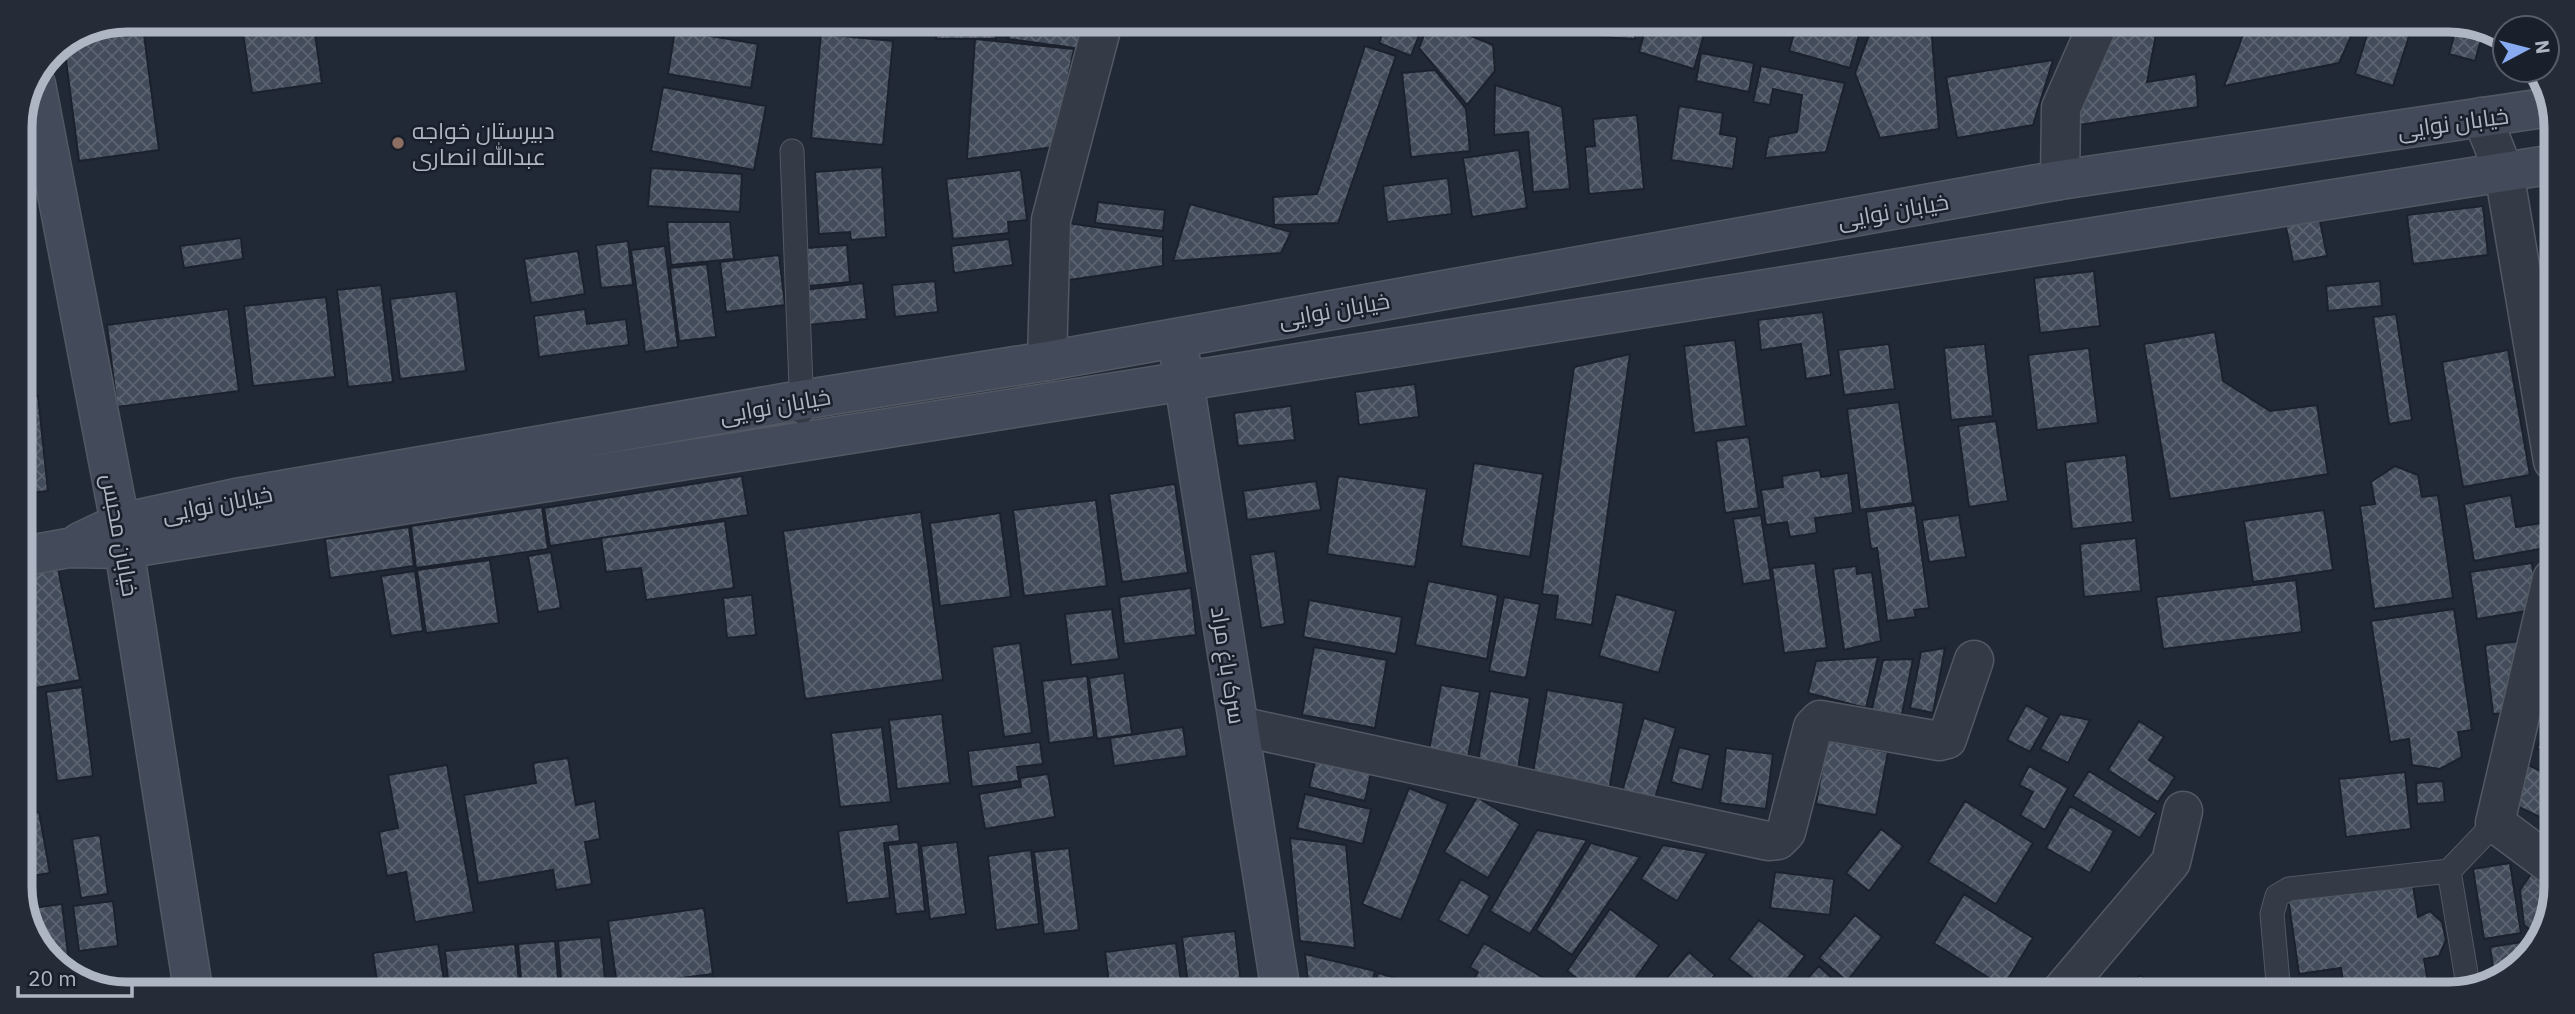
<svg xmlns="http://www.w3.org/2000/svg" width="2575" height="1014" font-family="'IBM Plex Sans',Cairo,sans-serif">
<defs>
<pattern id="building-cross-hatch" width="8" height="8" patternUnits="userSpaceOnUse" patternTransform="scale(1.75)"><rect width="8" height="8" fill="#434c5a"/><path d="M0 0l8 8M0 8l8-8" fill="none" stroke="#5c6470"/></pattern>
</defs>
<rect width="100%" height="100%" fill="#212936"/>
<path fill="url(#building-cross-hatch)" stroke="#1c222d" stroke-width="2" d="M127 19H142L159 150 79 161 64 45Z
M241 20H313L322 83 252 93Z
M936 21H996V39H936Z
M1011 21 1093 22 1089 50 1008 39Z
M1387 22H1424L1411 56 1379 43Z
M1429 22H1437L1493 45 1495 71 1467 105 1419 48Z
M1503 23H1533L1528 33Z
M1602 23H1636L1635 39 1601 37Z
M1647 23 1707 24 1694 69 1639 52Z
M1797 23 1862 24 1850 68 1789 51Z
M1873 24H1931L1939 129 1880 138 1855 73Z
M2109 24H2158L2147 82 2196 74 2198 107 2072 126Z
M2247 24 2356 25 2339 63 2224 86Z
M2370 25 2412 27 2393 86 2355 74Z
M2415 25H2455L2418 31Z
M2457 25 2485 26 2475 61 2449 54Z
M675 30 758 44 751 88 668 74Z
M821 34 893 41 883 145 811 138Z
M975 39 1074 49 1054 147 967 159Z
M1365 46 1396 56 1338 223 1274 225 1273 197 1317 194Z
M1701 53 1754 63 1749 92 1696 81Z
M2053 60 2033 125 1957 138 1946 77Z
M1761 66 1845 83 1826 152 1765 158 1769 137 1797 132 1802 95 1773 89 1770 105 1753 102Z
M1435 70 1466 109 1470 151 1411 157 1402 73Z
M1495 85 1562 107 1570 189 1533 192 1528 132 1494 135Z
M663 87 766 106 754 170 651 151Z
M1679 106 1723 113 1720 134 1737 137 1733 169 1671 160Z
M1637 115 1644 189 1589 194 1585 147 1595 146 1593 119Z
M1519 150 1527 208 1472 217 1463 158Z
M882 167 886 237 851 240 850 232 819 234 815 172Z
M651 168 742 174 740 212 648 206Z
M1021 170 1027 220 1008 222 1009 233 953 239 946 179Z
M1448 178 1452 214 1387 222 1383 186Z
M1098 202 1165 210 1163 231 1095 223Z
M1190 204 1291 232 1281 253 1173 261Z
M2483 206 2488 255 2413 264 2407 215Z
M2318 211 2327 256 2293 262 2284 217Z
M667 222H730L734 259 671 265Z
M1061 222 1163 237V266L1056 282Z
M241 238 243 259 184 268 180 246Z
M1009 239 1013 265 954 273 951 246Z
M628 241 633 285 601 288 596 245Z
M847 245 850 282 809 286 806 248Z
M665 246 678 347 645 352 631 250Z
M578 251 585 294 531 303 524 259Z
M779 255 785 305 726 312 720 262Z
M707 264 716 337 679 341 670 268Z
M2094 271 2100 326 2040 333 2034 278Z
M935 281 938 312 895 317 892 285Z
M2380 281 2382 306 2328 311 2326 286Z
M863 283 867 319 807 325 803 290Z
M381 285 393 382 348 387 337 290Z
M456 291 466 371 400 379 390 299Z
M326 297 335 377 253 386 244 306Z
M228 309 239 391 117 407 107 325Z
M585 309 587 324 626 319 629 345 539 357 534 316Z
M1823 312 1831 375 1806 379 1801 344 1761 350 1758 320Z
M20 314 30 368 19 370V315Z
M2396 314 2412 420 2389 424 2373 317Z
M2215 332 2223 381 2270 411 2317 405 2328 474 2170 499 2144 344Z
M1735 340 1746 426 1694 433 1684 346Z
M1889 344 1895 389 1844 395 1838 350Z
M1985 344 1993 416 1951 420 1944 348Z
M2089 348 2098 423 2037 430 2028 355Z
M2508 350 2530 475 2463 487 2442 362Z
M1630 354 1592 625 1555 619 1558 596 1542 594 1574 367Z
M1415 384 1419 417 1359 425 1355 392Z
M38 396 48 491 19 494V397Z
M1899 402 1913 503 1860 510 1847 409Z
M1291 406 1295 440 1238 446 1234 413Z
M1996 421 2008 501 1969 507 1958 426Z
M1749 437 1759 508 1725 513 1716 441Z
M2126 455 2133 522 2072 529 2065 462Z
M1474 463 1543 474 1530 557 1461 546Z
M2395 466 2418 475 2422 497 2438 495 2453 598 2374 609 2360 506 2375 504 2371 482Z
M1820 470 1821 477 1848 473 1853 513 1815 518 1817 533 1790 537 1787 522 1766 525 1761 490 1783 487 1782 476Z
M742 476 748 515 550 546 544 508Z
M1338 476 1427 489 1415 567 1327 554Z
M1316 481 1321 510 1247 520 1243 491Z
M1175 484 1188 573 1122 582 1109 494Z
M2511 495 2516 527 2541 523 2545 548 2474 561 2464 504Z
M1096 500 1107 586 1024 596 1013 510Z
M1915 505 1929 608 1914 610 1916 617 1887 621 1877 548 1871 549 1866 512Z
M542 507 548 549 416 568 411 526Z
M2324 510 2333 570 2253 582 2244 521Z
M921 512 943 680 805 699 783 531Z
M1000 513 1011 597 940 606 930 523Z
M1761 515 1771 580 1743 584 1733 519Z
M1959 515 1966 557 1929 562 1922 520Z
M725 521 734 588 646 600 641 568 606 572 601 538Z
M409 527 414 566 330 578 325 539Z
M2136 538 2141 591 2084 597 2080 544Z
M1275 551 1285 624 1261 628 1250 555Z
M551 552 561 608 538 612 528 556Z
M490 560 499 623 426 633 417 570Z
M1815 563 1827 648 1784 653 1772 568Z
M2532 563 2539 609 2477 619 2470 572Z
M1856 566 1857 574 1872 572 1881 641 1844 650 1833 569Z
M58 568 80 680 30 689 19 634V576Z
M415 571 423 631 391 636 381 576Z
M2296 580 2302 632 2163 649 2156 597Z
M1428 581 1498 595 1487 659 1415 645Z
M1191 588 1196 635 1124 644 1119 597Z
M1616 594 1676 611 1659 673 1599 656Z
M752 595 756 635 727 638 723 598Z
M1504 597 1540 604 1526 678 1489 671Z
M1309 600 1402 617 1396 654 1303 637Z
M1112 609 1119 659 1071 665 1065 614Z
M2454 609 2472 730 2458 732 2462 757 2440 769 2412 765 2409 739 2390 742 2371 621Z
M2522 641 2510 713 2493 714 2485 645Z
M1020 643 1032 733 1004 737 992 647Z
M1314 647 1387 660 1375 728 1302 715Z
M1945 648 1933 713 1910 708 1921 652Z
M1878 657 1866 708 1808 693 1816 661Z
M1913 659 1901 719 1871 713 1883 660Z
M1124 673 1132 734 1097 739 1089 678Z
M1087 676 1094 737 1049 743 1042 681Z
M2552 683 2551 716 2539 710Z
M1441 685 1480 692 1467 763 1428 756Z
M82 687 93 776 57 781 46 692Z
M1547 690 1624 703 1608 797 1531 784Z
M1490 691 1530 698 1516 780 1476 773Z
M2026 705 2049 718 2030 752 2007 740Z
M942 714 950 783 897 789 889 720Z
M2060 714 2090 720 2068 763 2040 749Z
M1644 718 1676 728 1652 808 1620 798Z
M2139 721 2164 737 2149 760 2175 777 2158 802 2108 770Z
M882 727 891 802 840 807 831 733Z
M1183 727 1187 756 1114 766 1110 738Z
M2549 728 2551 730V757L2537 748Z
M1827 741 1888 752 1876 815 1816 804Z
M1040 742 1043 764 1017 767 1019 781 972 787 968 751Z
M1679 747 1710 755 1702 790 1671 782Z
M1726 748 1773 754 1766 809 1720 803Z
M1318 750 1373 763 1365 801 1309 787Z
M568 758 576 805 595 801 600 839 585 842 592 884 556 890 553 870 478 883 464 795 536 783 533 763Z
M447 765 474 912 415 922 406 872 387 876 379 832 398 828 388 775Z
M2528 765 2551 776V822L2510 803Z
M2029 766 2068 788 2045 830 2020 815 2033 792 2019 785Z
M2089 771 2156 813 2140 838 2073 796Z
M2405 772 2411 829 2346 837 2339 779Z
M1048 774 1055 817 985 829 979 794 1021 787 1020 778Z
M2443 781 2445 802 2417 804 2416 783Z
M1409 788 1448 804 1401 920 1362 904Z
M1305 794 1371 809 1363 844 1297 828Z
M1477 797 1520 824 1488 878 1444 852Z
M1965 801 2033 843 1996 904 1928 862Z
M2070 806 2114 831 2090 873 2046 848Z
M39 812 50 873 20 878V815Z
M898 824 900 841 884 843 890 898 847 903 838 831Z
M1881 829 1903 846 1869 891 1846 873Z
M1537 830 1587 840 1530 934 1490 911Z
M100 835 108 894 81 898 72 839Z
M1290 838 1346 845 1355 948 1300 941Z
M918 842 925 911 896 914 888 845Z
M957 842 966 914 930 919 921 846Z
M1591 843 1640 857 1572 955 1536 930Z
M1663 845 1707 853 1677 901 1641 879Z
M1069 848 1079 930 1044 934 1034 852Z
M1031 850 1039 924 996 930 988 856Z
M2510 863 2521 933 2484 939 2473 869Z
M2533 871 2550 882V916L2537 935 2524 925 2520 890Z
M1775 872 1834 879 1830 915 1770 908Z
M1461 879 1490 896 1468 936 1438 920Z
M2412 879 2418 917 2430 911 2442 922 2446 940 2439 956 2424 959 2430 994H2345L2341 968 2299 974 2288 897Z
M1964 894 2033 938 2003 987 1934 943Z
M113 901 118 946 79 951 73 906Z
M62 904 70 971H67L41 952 25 909Z
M704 908 713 974 617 986 608 921Z
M1610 909 1659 945 1625 993H1597L1567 971Z
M1855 915 1882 937 1847 981 1819 958Z
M1759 920 1805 956 1776 993H1772L1729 959Z
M1235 931 1241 984 1219 987V992H1189L1182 937Z
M601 937 606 990H562L558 941Z
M555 941 559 990H522L518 944Z
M2522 942 2525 955 2508 976 2495 980 2490 947Z
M1176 943 1182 992 1110 991 1105 952Z
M1484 943 1554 984 1549 993 1467 992 1478 972 1470 967Z
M438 944 444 980 378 989 373 953Z
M515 944 520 990H449L445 951Z
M1689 952 1715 975 1705 986 1714 993H1654Z
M1305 954 1375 971 1370 992 1338 987V992L1309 991Z
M1819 966 1840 986 1833 993H1794Z
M1378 973 1438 990V992H1372Z
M2140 975 2168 994H2126Z
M715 977 716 990H684L683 980Z
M968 983 969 991 893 990Z"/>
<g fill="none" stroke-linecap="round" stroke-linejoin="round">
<defs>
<path id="lane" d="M792 151 802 412
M2449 871 2468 985
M2279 994 2272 914 2277 896 2289 889 2449 871 2495 823"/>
<path id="street" d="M2482 117 2504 172 2553 461
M2060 180 2061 108 2098 24
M1047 361 1051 220 1103 22
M1239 726 1768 841 1778 840 1786 832 1813 727 1820 720 1939 741 1947 739 1974 660
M2550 864 2495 823 2552 579
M2059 994 2171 862 2183 811"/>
<path id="secondary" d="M36 84 120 523 193 989
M1180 357 1281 992
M80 542 120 523 236 498 801 400 1047 361 2060 180 2551 107
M19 557 68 548 124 549 2555 164"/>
</defs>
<use href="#lane" stroke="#525964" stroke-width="25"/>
<use href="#street" stroke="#525964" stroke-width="41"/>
<use href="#secondary" stroke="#525964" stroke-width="41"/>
<use href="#lane" stroke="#353b46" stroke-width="23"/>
<use href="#street" stroke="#353b46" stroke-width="38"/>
<use href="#secondary" stroke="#434a59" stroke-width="38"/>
</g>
<circle fill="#8d6e63" stroke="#1a202b" stroke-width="2.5" cx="398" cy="143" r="7"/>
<g text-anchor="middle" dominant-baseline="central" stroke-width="5" stroke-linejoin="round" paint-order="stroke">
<g font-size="23" fill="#afb6c3" stroke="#1a202b">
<text transform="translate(2453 122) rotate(-8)">خیابان نوایی</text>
<text transform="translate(1893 210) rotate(-10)">خیابان نوایی</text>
<text transform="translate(1334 309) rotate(-10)">خیابان نوایی</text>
<text transform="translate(775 405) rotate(-10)">خیابان نوایی</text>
<text transform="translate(217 503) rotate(-11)">خیابان نوایی</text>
<text transform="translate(121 535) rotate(80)">خیابان محبس</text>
<text transform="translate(1229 665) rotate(81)">سرک باغ مراد</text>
</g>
<g font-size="23" fill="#afb6c3" stroke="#1a202b" text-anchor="start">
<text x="412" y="130">دبیرستان خواجه<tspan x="412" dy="26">عبدالله انصاری</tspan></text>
</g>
</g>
<path d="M0 0H2575V1014H0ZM127 32H2449A95 95 0 0 1 2544 127V887A95 95 0 0 1 2449 982H127A95 95 0 0 1 32 887V127A95 95 0 0 1 127 32Z" fill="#262c37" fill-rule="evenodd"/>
<path fill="none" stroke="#afb6c3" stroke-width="9" d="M127 32H2449A95 95 0 0 1 2544 127V887A95 95 0 0 1 2449 982H127A95 95 0 0 1 32 887V127A95 95 0 0 1 127 32Z"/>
<g transform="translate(2526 49) rotate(83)"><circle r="33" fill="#1a202b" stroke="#565c68" stroke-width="2"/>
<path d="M0-5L12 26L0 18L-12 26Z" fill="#87aaf0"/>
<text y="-10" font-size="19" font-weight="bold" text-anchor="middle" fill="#afb6c3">N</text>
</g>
<path d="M18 986v10h114v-10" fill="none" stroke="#afb6c3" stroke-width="3.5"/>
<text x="28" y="986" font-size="21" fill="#afb6c3" stroke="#1a202b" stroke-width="5" paint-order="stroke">20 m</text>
</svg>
